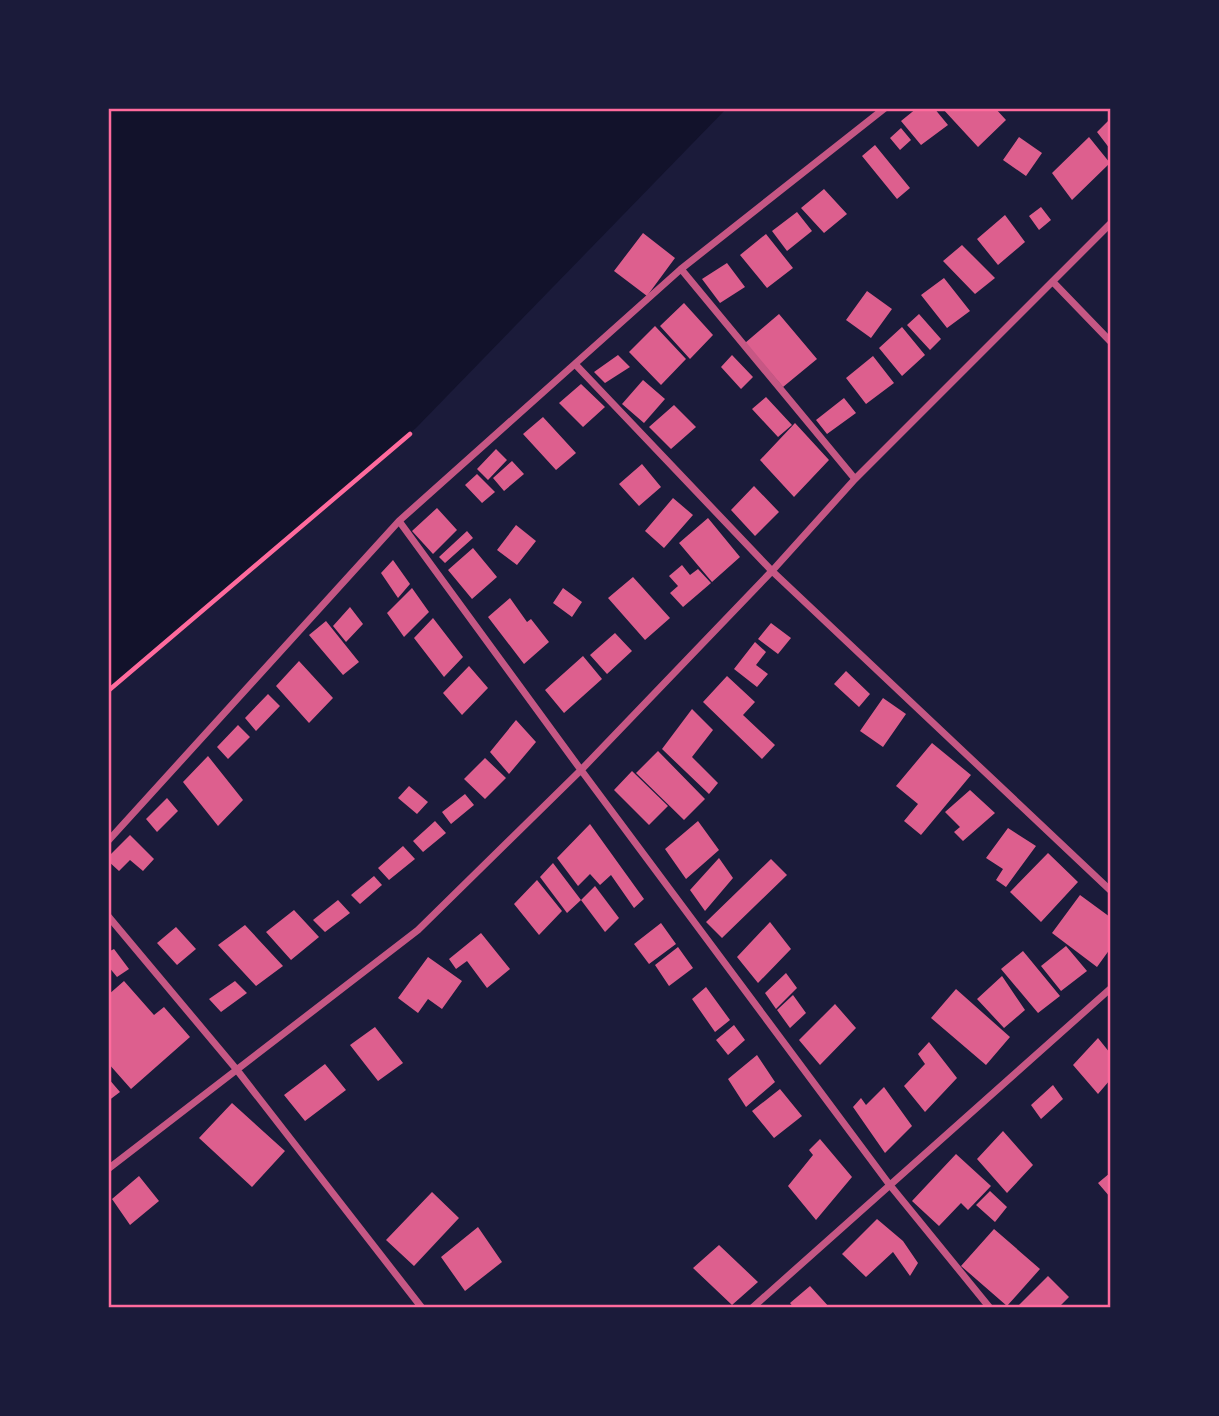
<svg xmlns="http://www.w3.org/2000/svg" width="1219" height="1416" font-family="Raleway,sans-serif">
<rect width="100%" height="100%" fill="#1b1b3a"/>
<path fill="#12122b" d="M109 109H726L416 428 109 691Z"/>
<path fill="#dd5f8e" d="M917 108H934L948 125 921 145 901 121Z
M942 108H995L1006 120 978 147Z
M1110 119V149L1097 132Z
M901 128 911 140 900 150 890 138Z
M1019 137 1042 153 1026 176 1003 160Z
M1089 137 1110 163 1072 200 1052 173Z
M875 145 910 188 897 199 862 156Z
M824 189 847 214 824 233 801 208Z
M1041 207 1051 220 1039 230 1029 216Z
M797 212 812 231 787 251 772 231Z
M1005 215 1025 242 998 265 977 239Z
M643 233 675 258 647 296 614 271Z
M766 234 793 268 767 288 740 255Z
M962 245 995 278 975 294 943 261Z
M727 263 745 287 720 303 702 279Z
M944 278 970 311 947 328 921 295Z
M867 291 892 309 871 338 846 320Z
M684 303 713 335 690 359 660 326Z
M779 314 817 359 783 387 745 343Z
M919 314 941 339 930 350 907 325Z
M655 326 686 359 661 385 629 352Z
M902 327 925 355 902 376 879 348Z
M618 355 630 367 605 383 594 372Z
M732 355 753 377 741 389 721 367Z
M873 356 894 383 866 404 846 378Z
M643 380 665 399 644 423 622 404Z
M581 384 605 407 583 427 559 403Z
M766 397 792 425 778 437 752 409Z
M844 398 856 413 827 434 816 420Z
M674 405 696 427 671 449 649 427Z
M543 417 576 453 556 470 523 434Z
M795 423 829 460 794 497 760 460Z
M496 449 507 460 488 480 477 469Z
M512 461 524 474 504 491 493 478Z
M642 464 661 487 639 506 619 484Z
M477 474 495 492 482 503 465 485Z
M754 486 779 512 755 536 731 510Z
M673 498 693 515 664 548 645 531Z
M437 508 457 530 433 554 412 531Z
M708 518 740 557 712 582 679 543Z
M516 525 536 541 517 565 497 550Z
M467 531 473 538 445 563 439 557Z
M473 548 497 577 472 599 448 570Z
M393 560 410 584 398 598 381 573Z
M682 565 690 575 698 569 711 583 683 607 670 593 678 586 669 576Z
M633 577 670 618 645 640 608 598Z
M412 588 429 612 404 637 387 613Z
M563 588 582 602 572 617 553 603Z
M510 598 527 622 531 619 549 642 524 664 488 617Z
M350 607 363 624 346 642 333 626Z
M433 618 463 657 444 677 414 638Z
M326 621 359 662 343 675 309 635Z
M771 623 791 638 778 654 758 639Z
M615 633 632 651 607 674 590 655Z
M755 642 766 652 756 665 768 674 757 687 734 669Z
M583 656 602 679 564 713 545 690Z
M299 661 333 698 309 723 276 686Z
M469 666 488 688 462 715 443 693Z
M846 671 870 694 859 707 834 684Z
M727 676 755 702 743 715 775 745 762 759 703 702Z
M268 694 280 706 256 731 245 718Z
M883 698 906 714 883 747 860 731Z
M692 709 713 730 692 757 718 783 709 794 662 749Z
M516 720 536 742 509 774 490 752Z
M238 725 250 737 228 759 217 747Z
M932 743 971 775 921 835 904 821 918 804 896 786Z
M658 751 705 799 684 820 636 773Z
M208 756 243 800 218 826 183 782Z
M485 758 506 778 485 799 464 779Z
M632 771 668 806 649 825 614 790Z
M409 786 428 802 417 814 398 798Z
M970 790 995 813 963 841 954 832 960 827 945 812Z
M465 794 474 805 451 824 442 812Z
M167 798 178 811 157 832 146 819Z
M435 821 446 833 423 852 413 841Z
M698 821 719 850 686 879 665 849Z
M590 824 644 899 634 908 611 875 600 885 590 874 578 886 557 858Z
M1008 828 1036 846 1006 887 996 880 1003 869 986 858Z
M130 835 154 859 143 871 130 860 119 871 108 861V857Z
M403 846 415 859 389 880 378 868Z
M1048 853 1078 882 1041 922 1010 892Z
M719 858 733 878 705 911 690 890Z
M771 859 787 875 722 938 706 922Z
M553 863 581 900 567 913 540 877Z
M374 876 382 885 360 904 351 895Z
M537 880 562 911 539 935 514 904Z
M595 886 619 918 605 932 581 900Z
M1080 895 1110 917V949L1097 967 1052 933Z
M338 900 350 913 325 932 313 920Z
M294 910 319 937 291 960 266 932Z
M770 922 791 949 758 983 737 957Z
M661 923 676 944 649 964 634 944Z
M245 925 283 966 256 986 218 945Z
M176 927 196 949 177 965 157 943Z
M481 933 510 969 487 988 467 961 456 969 449 959Z
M1066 946 1087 971 1061 991 1041 966Z
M678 947 693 968 669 986 655 965Z
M114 949 129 969 117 977 108 966V952Z
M1023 951 1060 996 1038 1013 1001 969Z
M428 957 462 981 442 1009 428 999 418 1013 398 998Z
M786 973 797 988 776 1009 765 993Z
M1002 976 1025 1010 1004 1028 977 999Z
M124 981 154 1015 164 1007 190 1037 131 1089 108 1063V995Z
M235 981 247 993 221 1012 209 999Z
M706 987 730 1020 715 1032 692 999Z
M956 989 1010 1037 986 1065 931 1018Z
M793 995 806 1013 790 1028 777 1010Z
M835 1004 856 1028 820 1065 799 1040Z
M734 1025 745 1040 728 1055 716 1040Z
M375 1027 403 1063 378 1081 350 1045Z
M1098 1038 1110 1053V1080L1098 1094 1073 1065Z
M929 1042 957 1078 925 1112 904 1086 925 1064 918 1054Z
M757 1055 775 1082 746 1107 728 1079Z
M325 1064 346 1090 305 1121 284 1095Z
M108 1078 120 1092 108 1101Z
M1053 1085 1063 1099 1041 1119 1031 1105Z
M884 1087 912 1126 885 1153 853 1107 861 1098 866 1105Z
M780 1089 802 1116 774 1138 752 1111Z
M232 1103 285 1151 252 1187 199 1138Z
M1003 1131 1033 1165 1007 1193 977 1159Z
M820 1139 852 1177 816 1220 788 1186 813 1155 809 1150Z
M956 1154 991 1186 968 1210 961 1203 939 1226 912 1201Z
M1110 1173V1197L1098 1183Z
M139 1176 159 1201 130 1225 112 1199Z
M990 1191 1007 1207 995 1222 976 1205Z
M432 1192 459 1218 414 1266 386 1240Z
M877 1219 903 1241 918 1263 910 1276 893 1252 866 1277 842 1254Z
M478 1227 502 1262 465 1291 441 1257Z
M994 1229 1040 1269 1007 1306 961 1266Z
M719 1245 758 1282 732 1305 693 1268Z
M1048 1276 1069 1297 1058 1308H1016Z
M810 1286 830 1308H794L790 1303Z"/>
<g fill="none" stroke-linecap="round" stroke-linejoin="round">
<path stroke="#ff6b9d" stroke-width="4.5" d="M108 691 410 434"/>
<path stroke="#c65784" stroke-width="7" d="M681 269 855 479
M1053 282 1110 341
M575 364 772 571 1110 890
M399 521 581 770 889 1184 990 1308
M108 841 399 521 681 269 885 108
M108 916 237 1070 422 1308
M108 1169 418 930 581 770 772 571 855 479 1110 224
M752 1308 1110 989"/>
</g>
<rect width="1219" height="1416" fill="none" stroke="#1b1b3a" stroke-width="220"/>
<rect x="110" y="110" width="999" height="1196" fill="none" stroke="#ff6b9d" stroke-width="2.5"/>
</svg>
